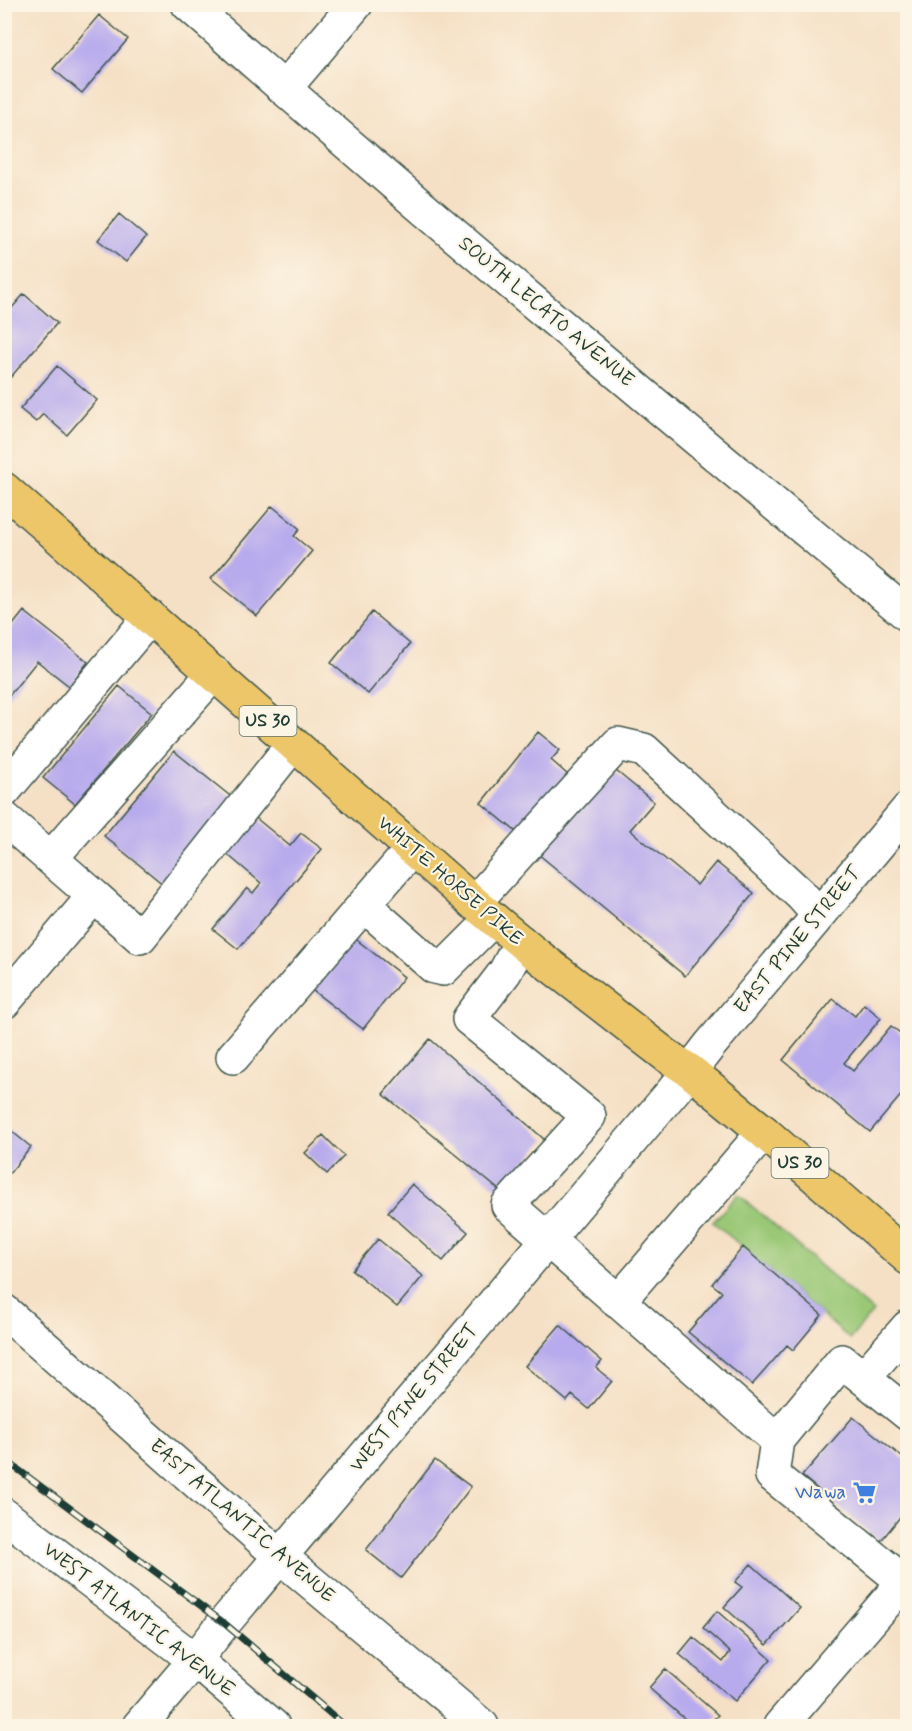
<svg xmlns="http://www.w3.org/2000/svg" width="912" height="1731" font-family="Mynerve,sans-serif">
<rect width="100%" height="100%" fill="#fcf5e5"/>
<filter id="ink" filterUnits="userSpaceOnUse"><feTurbulence type="fractalNoise" baseFrequency=".0167" numOctaves="2"/><feDisplacementMap in="SourceGraphic" scale="12" xChannelSelector="R" yChannelSelector="G"/><feConvolveMatrix kernelMatrix="1 2 1 2 8 2 1 2 1" color-interpolation-filters="sRGB"/></filter>
<filter id="wash" filterUnits="userSpaceOnUse"><feTurbulence type="fractalNoise" baseFrequency=".008" numOctaves="4" result="noise"/><feDisplacementMap in="SourceGraphic" scale="24" xChannelSelector="R" yChannelSelector="G"/><feGaussianBlur stdDeviation="1.35" result="paint"/><feColorMatrix in="noise" values="0 0 0 0 0 0 0 0 0 0 0 0 0 0 0 0 0 1.4 0 .05"/><feComposite in="paint" operator="in"/></filter>
<g filter="url(#wash)">
<rect width="100%" height="100%" fill="#f5e0c5"/>
<path fill="#9ac876" stroke="#5c8255" stroke-width="1.5" d="M738 1194 873 1312 850 1339 713 1222Z"/>
<g id="blocks">
<path fill="#b8abed" d="M99 15 128 39 82 93 53 69Z
M119 214 146 237 126 262 98 240Z
M24 294 57 323 4 385V317Z
M57 366 97 400 67 435 43 414 36 422 20 409Z
M272 506 300 529 294 536 312 551 257 616 211 579Z
M24 611 88 662 69 686 37 661 8 697 4 694V636Z
M372 612 410 644 368 694 331 663Z
M119 686 152 713 75 804 43 778Z
M538 732 560 750 551 760 568 775 520 835 481 803Z
M174 751 234 799 164 885 104 836Z
M610 766 654 802 630 830 697 885 716 862 754 893 685 976 537 853Z
M251 814 290 846 301 833 322 849 238 949 213 929 247 888 253 893 261 883 221 849Z
M353 937 404 977 363 1029 312 990Z
M833 999 855 1016 864 1004 881 1018 844 1063 853 1071 891 1026 908 1039V1087L870 1132 783 1060Z
M430 1039 545 1140 499 1190 383 1094Z
M4 1125 31 1147 4 1180Z
M323 1135 344 1156 327 1174 305 1153Z
M412 1184 468 1232 443 1261 388 1212Z
M378 1239 423 1276 397 1307 352 1270Z
M743 1247 822 1315 793 1350 787 1345 752 1385 688 1332 722 1292 712 1284Z
M560 1325 602 1361 596 1368 612 1381 589 1409 572 1395 567 1401 525 1366Z
M853 1417 908 1462V1507L880 1542 802 1476Z
M435 1460 471 1487 401 1578 366 1550Z
M751 1564 800 1608 767 1645 724 1607 742 1587 735 1582Z
M717 1611 771 1659 735 1701 679 1654 693 1637 723 1662 730 1652 703 1628Z
M665 1669 718 1715 707 1726H693L649 1688Z"/>
</g>
</g>
<g filter="url(#ink)">
<use href="#blocks" fill-opacity="0" stroke="#3f554a" stroke-width="1.5"/>
<g fill="none" stroke-linecap="round" stroke-linejoin="round">
<defs>
<path id="minor" d="M188 4C424 213 666 414 908 615
M284 89 356 4
M4 791 150 617
M4 818 94 896
M51 858 214 673
M474 903 618 744 644 750 801 895 819 915
M364 905 434 967 443 969 493 919
M521 942 505 972 469 1019 589 1116 508 1205 777 1440 842 1361 908 1414
M4 1002 94 896 140 937 293 744
M233 1057 412 849
M618 1302 764 1132
M4 1311 281 1557 482 1726
M863 1378 908 1327
M777 1440 772 1475 904 1582
M4 1515 195 1660 273 1726
M139 1726 195 1660 224 1623 690 1071 710 1045 908 809
M780 1726 908 1577"/>
<path id="highway" d="M4 489 474 903 533 952 667 1056 690 1071 764 1132 908 1258"/>
</defs>
<use href="#minor" stroke="#3f554a" stroke-width="36"/>
<use href="#highway" stroke="#3f554a" stroke-width="36"/>
<use href="#minor" stroke="#fff" stroke-width="33"/>
<use href="#highway" stroke="#ecc669" stroke-width="33"/>
<defs>
<path id="rail" d="M4 1459 224 1623 345 1726"/>
</defs>
<use href="#rail" stroke="#1f3d34" stroke-width="7"/>
<use href="#rail" stroke="#fcf5e5" stroke-width="4.5" stroke-dasharray="14" stroke-linecap="butt"/>
</g>
</g>
<defs>
<symbol id="supermarket-bare" viewBox="-9 -9 18 18"><path d="M-6-5.5h2.5l.6 2H6L4.5 2H-2.5L-4.4-4H-6ZM-1.5 3.2a1.3 1.3 0 1 0 .1 0ZM3 3.2a1.3 1.3 0 1 0 .1 0Z" fill="#3f7fe0" stroke="#fcf5e5" stroke-width="2.5" paint-order="stroke"/></symbol>
</defs>
<g fill-rule="evenodd">
<use href="#supermarket-bare" x="848" y="1476" width="33" height="33"/>
</g>
<g text-anchor="middle" dominant-baseline="central" stroke-width="4.5" stroke-linejoin="round" paint-order="stroke">
<g fill="#fcf5e5" stroke="#617469" stroke-width="1.5">
<rect x="239.5" y="706" width="57" height="30" rx="4.5"/>
<rect x="771.5" y="1148" width="57" height="30" rx="4.5"/>
</g>
<g font-size="18" font-weight="bold" fill="#1f3d34">
<text x="268" y="721">US 30</text>
<text x="800" y="1163">US 30</text>
</g>
<g font-size="20" fill="#1f3d34" stroke="#fcf5e5">
<text transform="translate(546 312) rotate(40)">SOUTH LECATO AVENUE</text>
<text transform="translate(450 881) rotate(41)">WHITE HORSE PIKE</text>
<text transform="translate(798 940) rotate(-50)">EAST PINE STREET</text>
<text transform="translate(414 1398) rotate(-50)">WEST PINE STREET</text>
<text transform="translate(242 1521) rotate(41)">EAST ATLANTIC AVENUE</text>
<text transform="translate(139 1620) rotate(38)">WEST ATLANTIC AVENUE</text>
</g>
<g font-size="20" fill="#366cbe" stroke="#fcf5e5" text-anchor="end">
<text x="846" y="1492">Wawa</text>
</g>
</g>
<rect width="912" height="1731" fill="none" stroke="#fcf5e5" stroke-width="24"/>
</svg>
